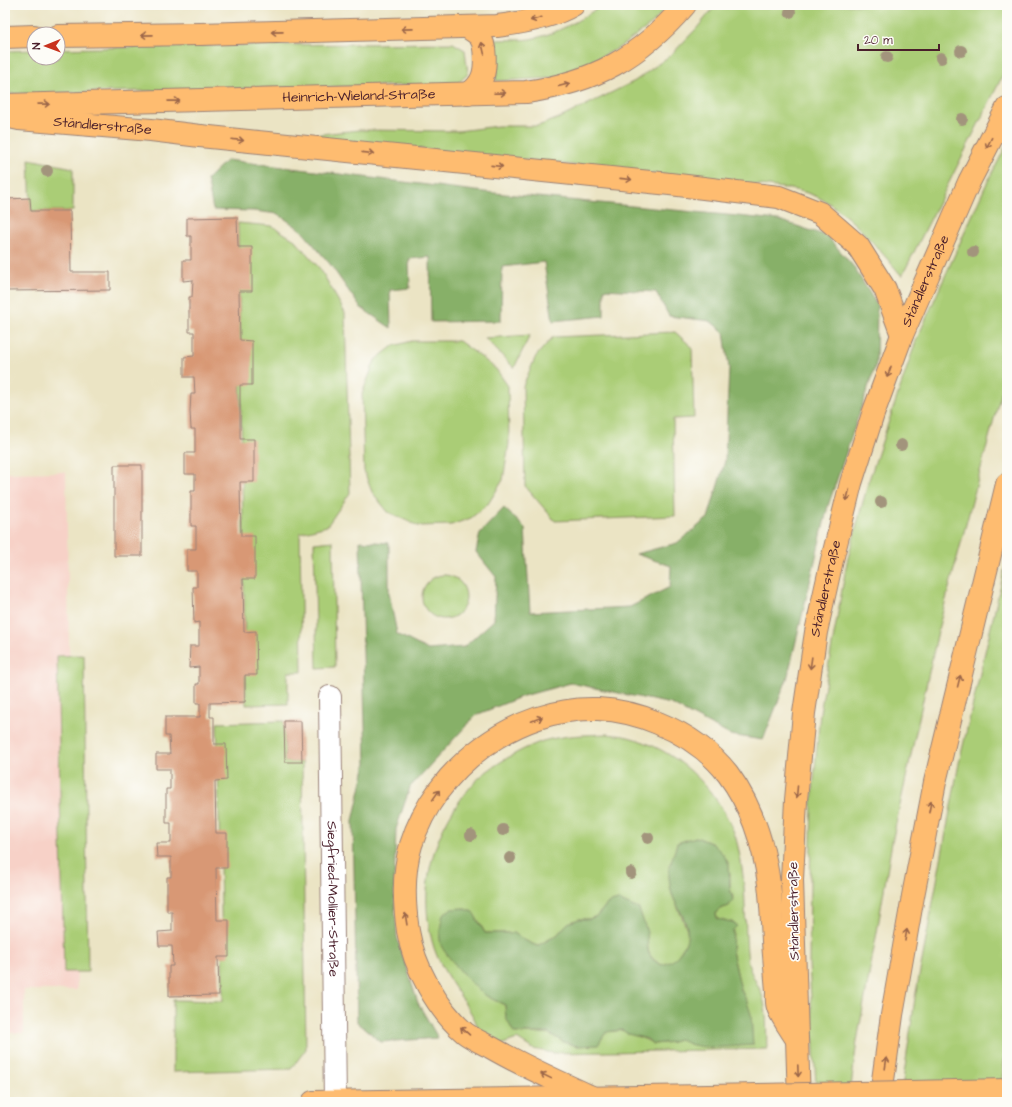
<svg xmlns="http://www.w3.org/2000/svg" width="1012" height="1107" font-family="'Architects Daughter',sans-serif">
<rect width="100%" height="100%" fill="#fdfcf7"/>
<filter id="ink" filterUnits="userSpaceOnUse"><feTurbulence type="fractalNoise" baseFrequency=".025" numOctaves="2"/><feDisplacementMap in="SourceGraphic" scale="8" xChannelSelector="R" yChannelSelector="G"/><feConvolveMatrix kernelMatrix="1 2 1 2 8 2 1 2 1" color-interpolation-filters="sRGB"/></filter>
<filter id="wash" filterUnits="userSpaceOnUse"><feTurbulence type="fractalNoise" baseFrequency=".012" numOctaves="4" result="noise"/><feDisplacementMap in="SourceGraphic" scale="16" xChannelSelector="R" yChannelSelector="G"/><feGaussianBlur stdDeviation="0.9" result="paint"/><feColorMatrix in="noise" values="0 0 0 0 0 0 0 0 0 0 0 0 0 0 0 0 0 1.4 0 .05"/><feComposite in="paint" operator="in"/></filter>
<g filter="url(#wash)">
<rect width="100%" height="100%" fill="#ebe4c4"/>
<path fill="#f7d1c7" d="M66 472 69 643 77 990H24V1033H5V473Z"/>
<path fill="#aacd76" stroke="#7a7650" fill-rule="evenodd" d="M601 5H668L653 23 617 49 580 67 554 78 496 81V40C507 39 519 41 530 39 554 35 582 20 601 5Z
M716 5H1007V67L902 276C879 250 844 205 810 194 797 189 781 188 768 186L302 136 359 130 458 131 498 126H538L562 117 635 81 672 54 697 28Z
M453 43 465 50 468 74 457 84 5 94V51L34 50V58H58V49L185 46Z
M1007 144V375L998 404 940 622 892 842 877 932 857 1041 849 1102H817L809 964 810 882 812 802 820 713 847 562 868 483 916 341 985 187Z
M29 159 73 168V211H31Z
M238 223 272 226 295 240 321 270 345 313 350 493 327 526 300 533 302 672H288V704L246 705Z
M675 332 692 347 694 418 673 419 675 516 555 521 525 486 523 386 536 356 553 337Z
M530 335 514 368 485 338Z
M412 341H459L481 357 496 369 508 386 509 444 503 480 488 504 471 518 451 525 418 526 388 512 372 492 364 471 362 394 375 360 393 346Z
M333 541 335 667 317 668 314 543Z
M1007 558V1039L999 1102H900L915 998 959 763Z
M422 597a22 22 0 1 1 44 0a22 22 0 1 1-44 0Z
M84 655 88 972H64L57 656Z
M284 721 285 762H302L306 1049 291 1069 173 1072V1000L223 1001 217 723Z
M607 734C613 735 621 735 628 737 675 749 714 785 733 830 737 839 739 852 741 862 747 895 744 929 748 962 750 973 758 984 762 995 768 1011 766 1032 767 1049L553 1053 533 1049 517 1039 500 1045C494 1041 487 1038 482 1033 478 1030 476 1022 474 1018 469 1010 465 1002 459 994 448 977 437 961 432 941 417 884 435 826 474 783 488 767 523 748 543 741 564 735 585 735 607 734ZM696 837 713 844 730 874V888L733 897 729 906 720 909 716 913 717 919 733 930 732 951 741 990 747 1002 753 1045 680 1039 673 1042 653 1044C644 1037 632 1036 622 1030L606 1032 600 1041 577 1046 564 1042 548 1033H523L506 1018 505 1005C485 996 480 992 466 976L478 920 485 933H514L524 940 537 946 557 935 568 923 579 919H589L597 916 608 903 647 935C647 950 647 957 662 965L674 961 682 950 688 939 687 929 672 894 669 866 674 856 677 843Z"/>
<path fill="#87b067" stroke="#686849" d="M227 160 484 192 779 220 827 236 853 266 877 305 876 364 828 506 787 679 763 740 730 735 671 704 571 683 523 696 476 715 410 787 396 829 394 886 397 937 418 1003 438 1038 381 1042 357 1022 353 821 366 763 360 541 389 543V593L397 634 428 650 464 647 494 620 496 577 476 552 480 533 504 508 525 528 530 612 630 607 670 587 671 566 636 554 677 543 708 518 725 461 729 368 724 332 710 321 669 316 656 292 604 289V316L553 321 544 262 502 267 501 321 431 322 430 257 409 259 410 288 390 290 391 328 360 307 330 264 301 230 278 214 254 211 213 210 207 179Z
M696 837 713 844 722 853 729 864 730 888 733 900 729 906 720 909 716 913 717 919 732 922 737 926 733 930 732 951 741 990 747 1002 751 1014 753 1045C732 1046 697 1052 680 1039L673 1042 653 1044 647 1039 628 1034 622 1030 606 1032 598 1045 577 1046 564 1042 548 1033H514L506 1018 505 1005C497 1001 488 998 481 992 474 987 442 951 441 945 438 935 441 924 443 914L451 909 463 908 473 912 485 933H514L524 940 537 946 557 935 568 923 579 919H589L597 916 608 903 618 900 639 909C642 917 645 925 647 933 649 950 644 956 662 965 672 962 675 960 681 951 697 929 679 914 672 894 670 889 670 883 669 878 668 866 674 855 677 843Z"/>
<g id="blocks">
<path fill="#d89875" d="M30 198 31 211H70L71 272H110V290L5 291 6 199Z
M237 217 238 247H252V291H239L240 340 252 341V385H240V439H254V482H240L241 536H255V579H243L244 632 256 631 257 675H245V702L210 703V717H214V744H226L227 780 215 781 216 833H227V868H216L217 920H229V957H218L219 995 169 996V966H173L172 946H159L158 932 172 931V912H167V877H171V857H157L156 843H171V823H166V789H170V769H156V754H170L169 736H165V717H200V703H196V684H199V667L189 668 190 646H199V622L194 623 193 587H197V571H187V549H196V526H191V491H195V474H185V453H195V429H191L190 411 191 394H195L194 377H184V357L194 356V332H189V297H192L193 280 183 281V260H191V236H187V218Z
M114 465H142V556H114Z
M284 721H301L302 762H285Z"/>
</g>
</g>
<g filter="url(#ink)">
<use href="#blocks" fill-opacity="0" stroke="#9a8278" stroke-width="1"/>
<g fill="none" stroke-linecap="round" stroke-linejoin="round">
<defs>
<g id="minor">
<path id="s1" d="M330 697 335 1102"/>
</g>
<g id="major">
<path d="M467 27C471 30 477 33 480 37 486 45 486 69 482 78 479 85 474 90 468 94"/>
<path d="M58 36 200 34 497 26C522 23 551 18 573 5"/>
<path d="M5 37 34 36"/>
<path id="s2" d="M5 105 526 92C595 82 639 58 685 5"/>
<path id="s3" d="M5 116 19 119 151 130 200 136"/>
<path d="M313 1102 709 1096"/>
</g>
<g id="highway">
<path d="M200 136 670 184 779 197 820 213 858 246 885 289 902 335"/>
<path d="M594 1098C559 1082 525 1067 492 1048 483 1043 473 1039 465 1033 437 1009 414 967 408 931 404 904 403 871 411 845 435 767 517 706 598 709 619 710 639 715 658 723 685 734 710 751 728 774 751 805 764 845 769 884 772 907 772 932 774 955 775 967 776 979 777 991 777 996 776 1002 778 1007 780 1015 791 1030 796 1038"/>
<path id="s4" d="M799 1102 792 880 796 800 804 713 816 632 832 560 851 483 873 414 902 335 969 182 1007 108"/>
<path d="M880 1102 892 1015 913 896 935 782 1007 484"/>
</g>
</defs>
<use href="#minor" stroke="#9a8278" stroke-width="24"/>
<use href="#major" stroke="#9a8278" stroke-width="24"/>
<use href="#highway" stroke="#9a8278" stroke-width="24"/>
<use href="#minor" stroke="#fff" stroke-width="22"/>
<use href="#major" stroke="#febc70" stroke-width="22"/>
<use href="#highway" stroke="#febc70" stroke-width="22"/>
<defs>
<path id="major-bridge" d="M709 1096 1007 1090"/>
</defs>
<use href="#major-bridge" stroke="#9a8278" stroke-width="24" stroke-linecap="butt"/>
<use href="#major-bridge" stroke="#febc70" stroke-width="22"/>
</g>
<g fill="#a2947c">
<circle cx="790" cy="12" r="6"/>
<circle cx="961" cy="51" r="6"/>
<circle cx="887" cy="57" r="6"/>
<circle cx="941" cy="58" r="6"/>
<circle cx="962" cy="119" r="6"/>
<circle cx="47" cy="171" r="6"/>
<circle cx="973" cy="252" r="6"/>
<circle cx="901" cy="445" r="6"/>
<circle cx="881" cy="502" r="6"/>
<circle cx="503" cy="830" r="6"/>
<circle cx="471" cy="835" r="6"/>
<circle cx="648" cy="838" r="6"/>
<circle cx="510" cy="858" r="6"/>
<circle cx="631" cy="873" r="6"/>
</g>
<defs><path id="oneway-shaft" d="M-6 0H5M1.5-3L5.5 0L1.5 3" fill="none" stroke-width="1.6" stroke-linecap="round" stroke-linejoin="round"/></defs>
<g stroke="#9b664a">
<use href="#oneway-shaft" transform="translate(536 19) rotate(164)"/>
<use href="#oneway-shaft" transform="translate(407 29) rotate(179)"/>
<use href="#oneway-shaft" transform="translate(277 32) rotate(179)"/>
<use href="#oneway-shaft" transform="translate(147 35) rotate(179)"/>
<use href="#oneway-shaft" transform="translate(483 48) rotate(-103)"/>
<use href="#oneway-shaft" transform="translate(564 85) rotate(-15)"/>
<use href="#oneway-shaft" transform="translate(500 93) rotate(-2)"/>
<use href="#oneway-shaft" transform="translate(174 101) rotate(-1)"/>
<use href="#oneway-shaft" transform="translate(44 104) rotate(-1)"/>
<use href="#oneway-shaft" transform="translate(238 140) rotate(6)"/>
<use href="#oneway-shaft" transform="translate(989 143) rotate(117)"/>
<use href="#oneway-shaft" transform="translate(368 153) rotate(6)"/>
<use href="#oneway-shaft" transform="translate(497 166) rotate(6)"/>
<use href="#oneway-shaft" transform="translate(626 179) rotate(6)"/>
<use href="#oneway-shaft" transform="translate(889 372) rotate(110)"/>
<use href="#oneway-shaft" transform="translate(848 495) rotate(104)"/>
<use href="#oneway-shaft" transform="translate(811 663) rotate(98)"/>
<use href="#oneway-shaft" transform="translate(959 681) rotate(-76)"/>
<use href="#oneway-shaft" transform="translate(537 719) rotate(-22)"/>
<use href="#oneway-shaft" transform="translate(797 792) rotate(95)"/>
<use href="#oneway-shaft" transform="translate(436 795) rotate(-55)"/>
<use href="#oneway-shaft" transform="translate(930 807) rotate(-79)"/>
<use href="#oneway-shaft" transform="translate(406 919) rotate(-99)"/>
<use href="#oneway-shaft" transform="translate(906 935) rotate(-80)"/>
<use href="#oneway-shaft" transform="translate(465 1031) rotate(-139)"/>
<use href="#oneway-shaft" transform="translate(886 1063) rotate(-82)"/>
<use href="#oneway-shaft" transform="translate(798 1071) rotate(88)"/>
<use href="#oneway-shaft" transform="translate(546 1076) rotate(-154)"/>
</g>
</g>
<g text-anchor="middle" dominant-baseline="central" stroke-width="3.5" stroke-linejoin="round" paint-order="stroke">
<g font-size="14" fill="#4a1f2b" stroke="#fdfcf7">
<text stroke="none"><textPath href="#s2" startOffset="354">Heinrich-Wieland-Straße</textPath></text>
<text stroke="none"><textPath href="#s3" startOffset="98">Ständlerstraße</textPath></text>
<text stroke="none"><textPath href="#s4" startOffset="840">Ständlerstraße</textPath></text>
<text stroke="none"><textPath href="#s4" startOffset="516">Ständlerstraße</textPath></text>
<text stroke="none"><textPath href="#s1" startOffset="202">Siegfried-Mollier-Straße</textPath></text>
<text transform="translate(794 911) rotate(-91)">Ständlerstraße</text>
</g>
</g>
<rect width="1012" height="1107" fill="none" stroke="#fdfcf7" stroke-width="20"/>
<g transform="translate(46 46) rotate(269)"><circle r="19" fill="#fdfcf7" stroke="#b5a4a5"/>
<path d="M0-3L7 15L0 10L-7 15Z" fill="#c8321e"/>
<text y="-6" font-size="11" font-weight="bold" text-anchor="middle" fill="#4a1f2b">N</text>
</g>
<path d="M858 44v6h81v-6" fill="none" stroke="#4a1f2b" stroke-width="2"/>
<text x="864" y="44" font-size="12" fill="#4a1f2b" stroke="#fdfcf7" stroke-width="3" paint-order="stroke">20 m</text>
</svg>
